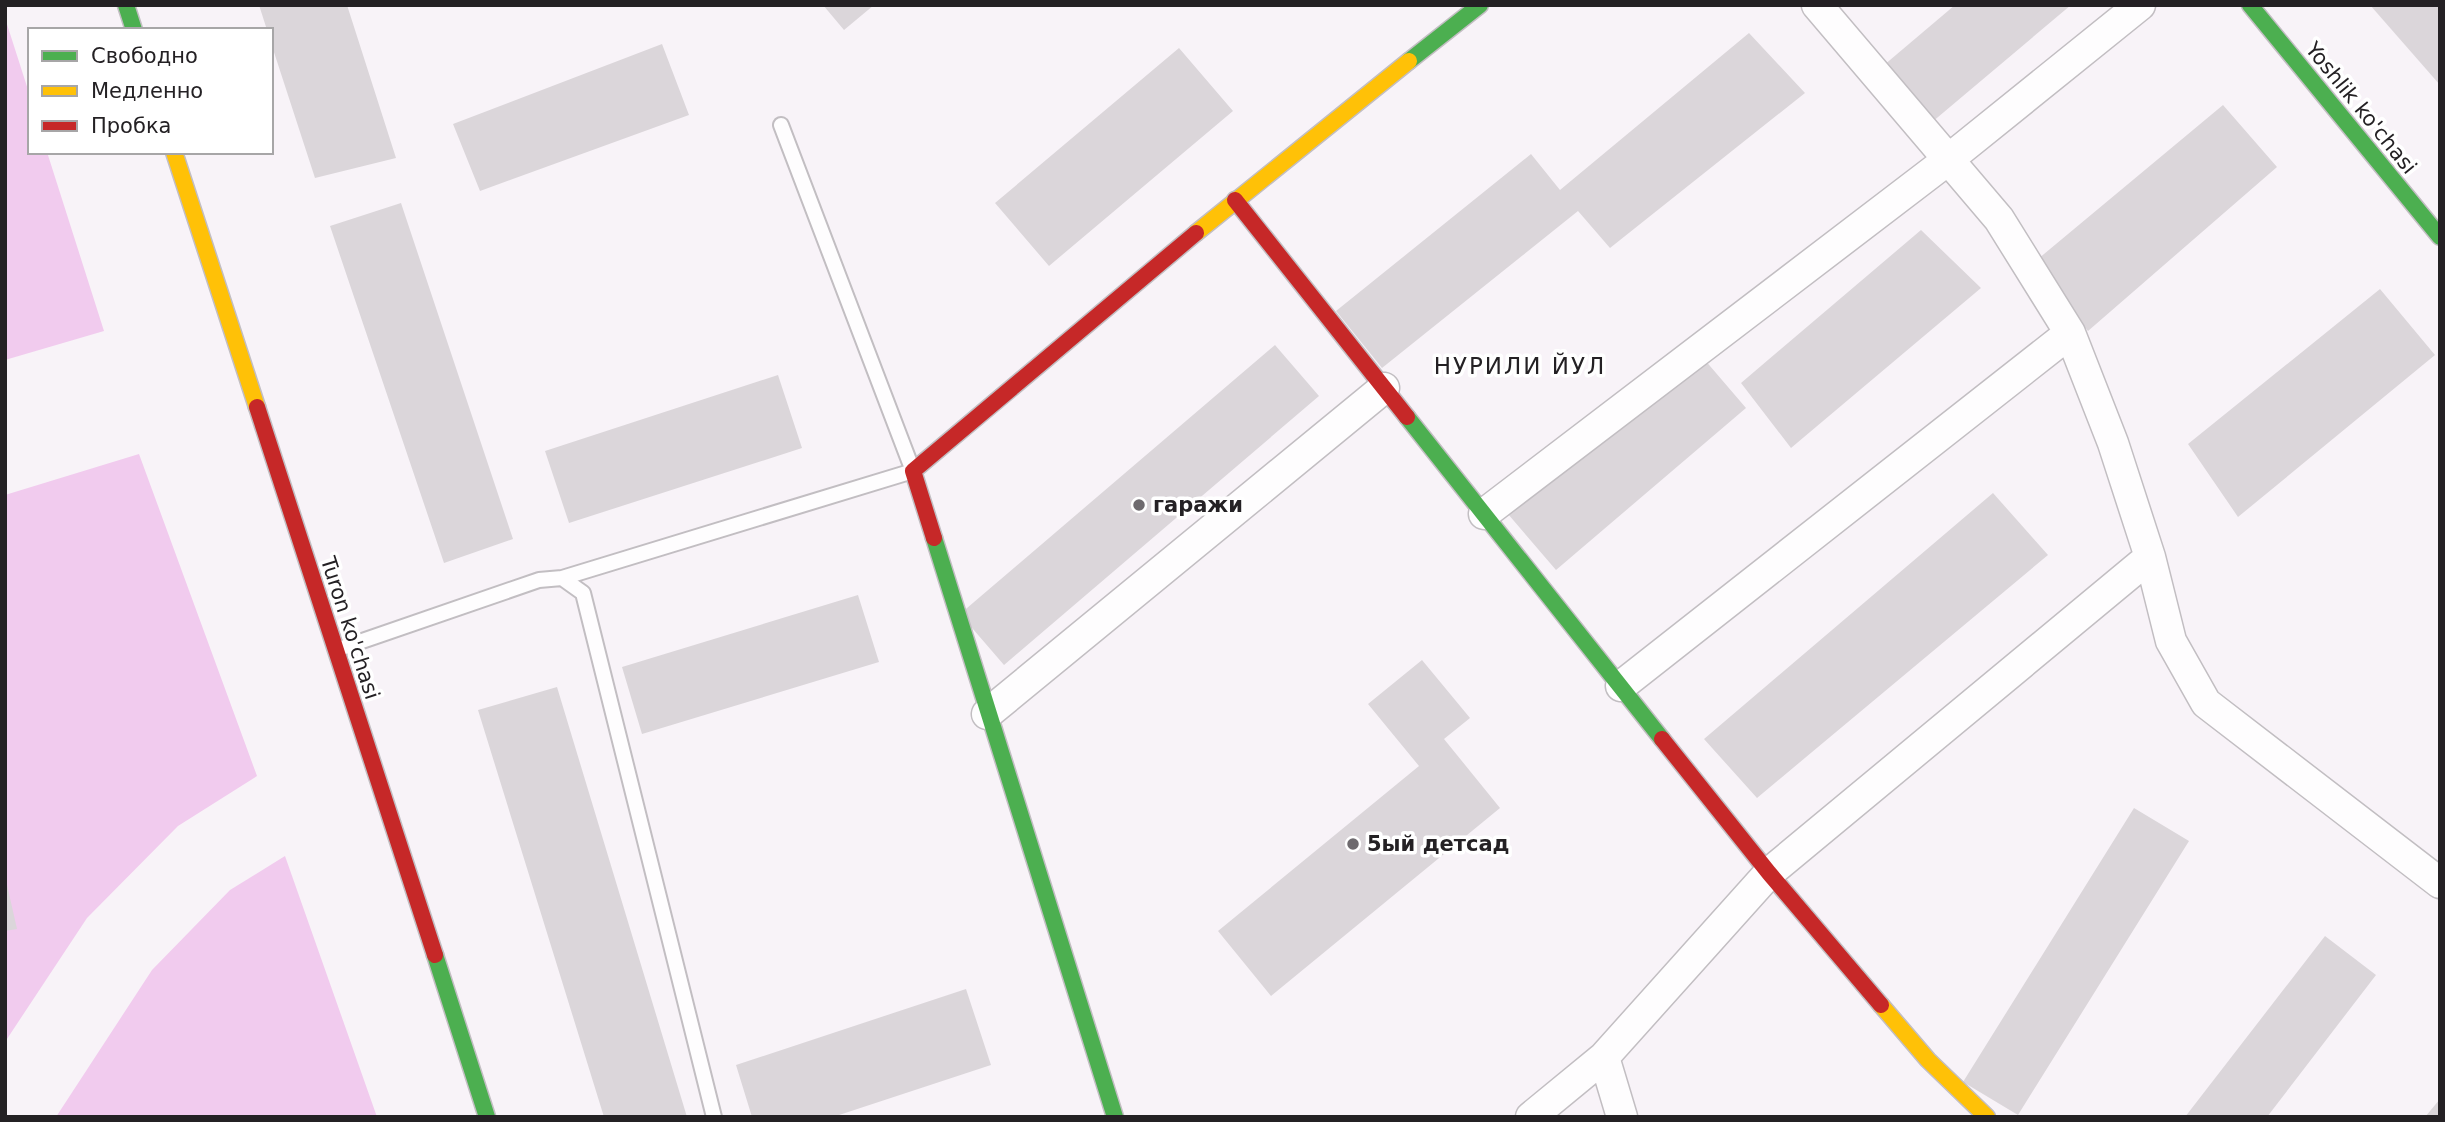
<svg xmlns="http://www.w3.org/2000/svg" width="2445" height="1122" font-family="'DejaVu Sans',sans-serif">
<rect width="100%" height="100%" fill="#f8f3f8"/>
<path fill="#f1cbee" d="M5 18 30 96V152H47L104 331 5 360Z
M139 454 257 776 178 826 87 918 5 1042V495Z
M285 856 377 1117H56L152 970 230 890Z"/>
<path fill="#dbd6da" d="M259 5H347L396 158 315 178 271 43V30H267Z
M823 5H874L844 30Z
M1955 5H2071L1925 128 1877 71Z
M2370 5H2440V85Z
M1749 33 1805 93 1610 248 1578 211 1382 368 1336 311 1531 154 1560 190Z
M662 44 689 115 480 191 453 124Z
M1179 48 1233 111 1049 266 995 203Z
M2223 105 2277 167 2088 331 2032 264Z
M401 203 513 539 444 563 330 226Z
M1921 230 1981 288 1791 448 1741 383Z
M2380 289 2435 355 2238 517 2188 444Z
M1275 345 1319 396 1004 665 960 614Z
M1698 352 1746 408 1556 570 1508 514Z
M778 375 802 448 569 523 545 451Z
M1993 493 2048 555 1757 798 1704 739Z
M858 595 879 662 642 734 622 667Z
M1422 660 1470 718 1444 739 1500 808 1271 996 1218 931 1419 766 1368 704Z
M557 687 687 1117H604L478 710Z
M2134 808 2189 841 2018 1115 1963 1082Z
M5 876 17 929 5 931Z
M2325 936 2376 975 2267 1117H2185Z
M966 989 991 1065 833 1117H752L736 1065Z
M2440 1099V1117H2425Z"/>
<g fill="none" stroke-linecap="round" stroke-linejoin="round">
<defs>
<path id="lane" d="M562 578 913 471 781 125
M336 650 539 580 562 578 583 593 714 1117"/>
<path id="street" d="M1817 5 1999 219 2070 333 2113 443 2150 557 2171 641 2206 703 2440 883
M1484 514 1949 159 2140 5
M1621 686 2070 333
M987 714 1384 388
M1604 1057 1622 1117
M1531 1117 1604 1057 1769 873 2150 557"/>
<path id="fast" d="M126 5 134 30
M2250 5 2440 237
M1409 61 1480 5
M1407 417 1662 739
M934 538 1115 1117
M435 955 487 1117"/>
<path id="slow" d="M174 152 257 407
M1196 233 1409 61
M1881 1005 1928 1060 1987 1117"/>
<path id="jam" d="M1235 200 1407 417
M257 407 435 955
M934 538 913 471 1196 233
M1662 739 1769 873 1881 1005"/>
</defs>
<use href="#lane" stroke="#c2bec2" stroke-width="18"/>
<use href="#street" stroke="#c2bec2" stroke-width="33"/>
<use href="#fast" stroke="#c2bec2" stroke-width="19"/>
<use href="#slow" stroke="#c2bec2" stroke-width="19"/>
<use href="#jam" stroke="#c2bec2" stroke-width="19"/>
<use href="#lane" stroke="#fefdfe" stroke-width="14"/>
<use href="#street" stroke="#fefdfe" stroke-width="30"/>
<use href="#fast" stroke="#4caf50" stroke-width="16"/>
<use href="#slow" stroke="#ffc107" stroke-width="16"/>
<use href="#jam" stroke="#c62828" stroke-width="16"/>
</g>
<g fill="#6e6a6e" stroke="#fff" stroke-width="2.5">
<circle cx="1139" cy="505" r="7"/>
<circle cx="1353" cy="844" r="7"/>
</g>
<g text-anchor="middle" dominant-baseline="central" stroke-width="7" stroke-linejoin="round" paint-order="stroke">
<g font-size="21" fill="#242124" stroke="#fff">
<text transform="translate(2361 108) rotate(51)">Yoshlik ko'chasi</text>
<text transform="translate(350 628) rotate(72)">Turon ko'chasi</text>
</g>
<g font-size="21" font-weight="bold" fill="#242124" stroke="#fff" text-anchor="start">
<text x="1153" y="505">гаражи</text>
<text x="1367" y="844">5ый детсад</text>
</g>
<g font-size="23" letter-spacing="2" fill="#242124" stroke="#fff">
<text x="1520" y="366">НУРИЛИ ЙУЛ</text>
</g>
</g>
<rect width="2445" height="1122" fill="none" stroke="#242124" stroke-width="14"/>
<rect x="28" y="28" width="245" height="126" fill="#ffffff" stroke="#a7a6a7" stroke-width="2"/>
<rect x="42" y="51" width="35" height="10" fill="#4caf50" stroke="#a7a6a7" stroke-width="2"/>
<text x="91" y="63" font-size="21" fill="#242124">Свободно</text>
<rect x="42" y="86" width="35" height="10" fill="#ffc107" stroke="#a7a6a7" stroke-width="2"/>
<text x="91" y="98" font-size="21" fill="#242124">Медленно</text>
<rect x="42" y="121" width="35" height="10" fill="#c62828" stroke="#a7a6a7" stroke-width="2"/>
<text x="91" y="133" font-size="21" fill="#242124">Пробка</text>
</svg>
